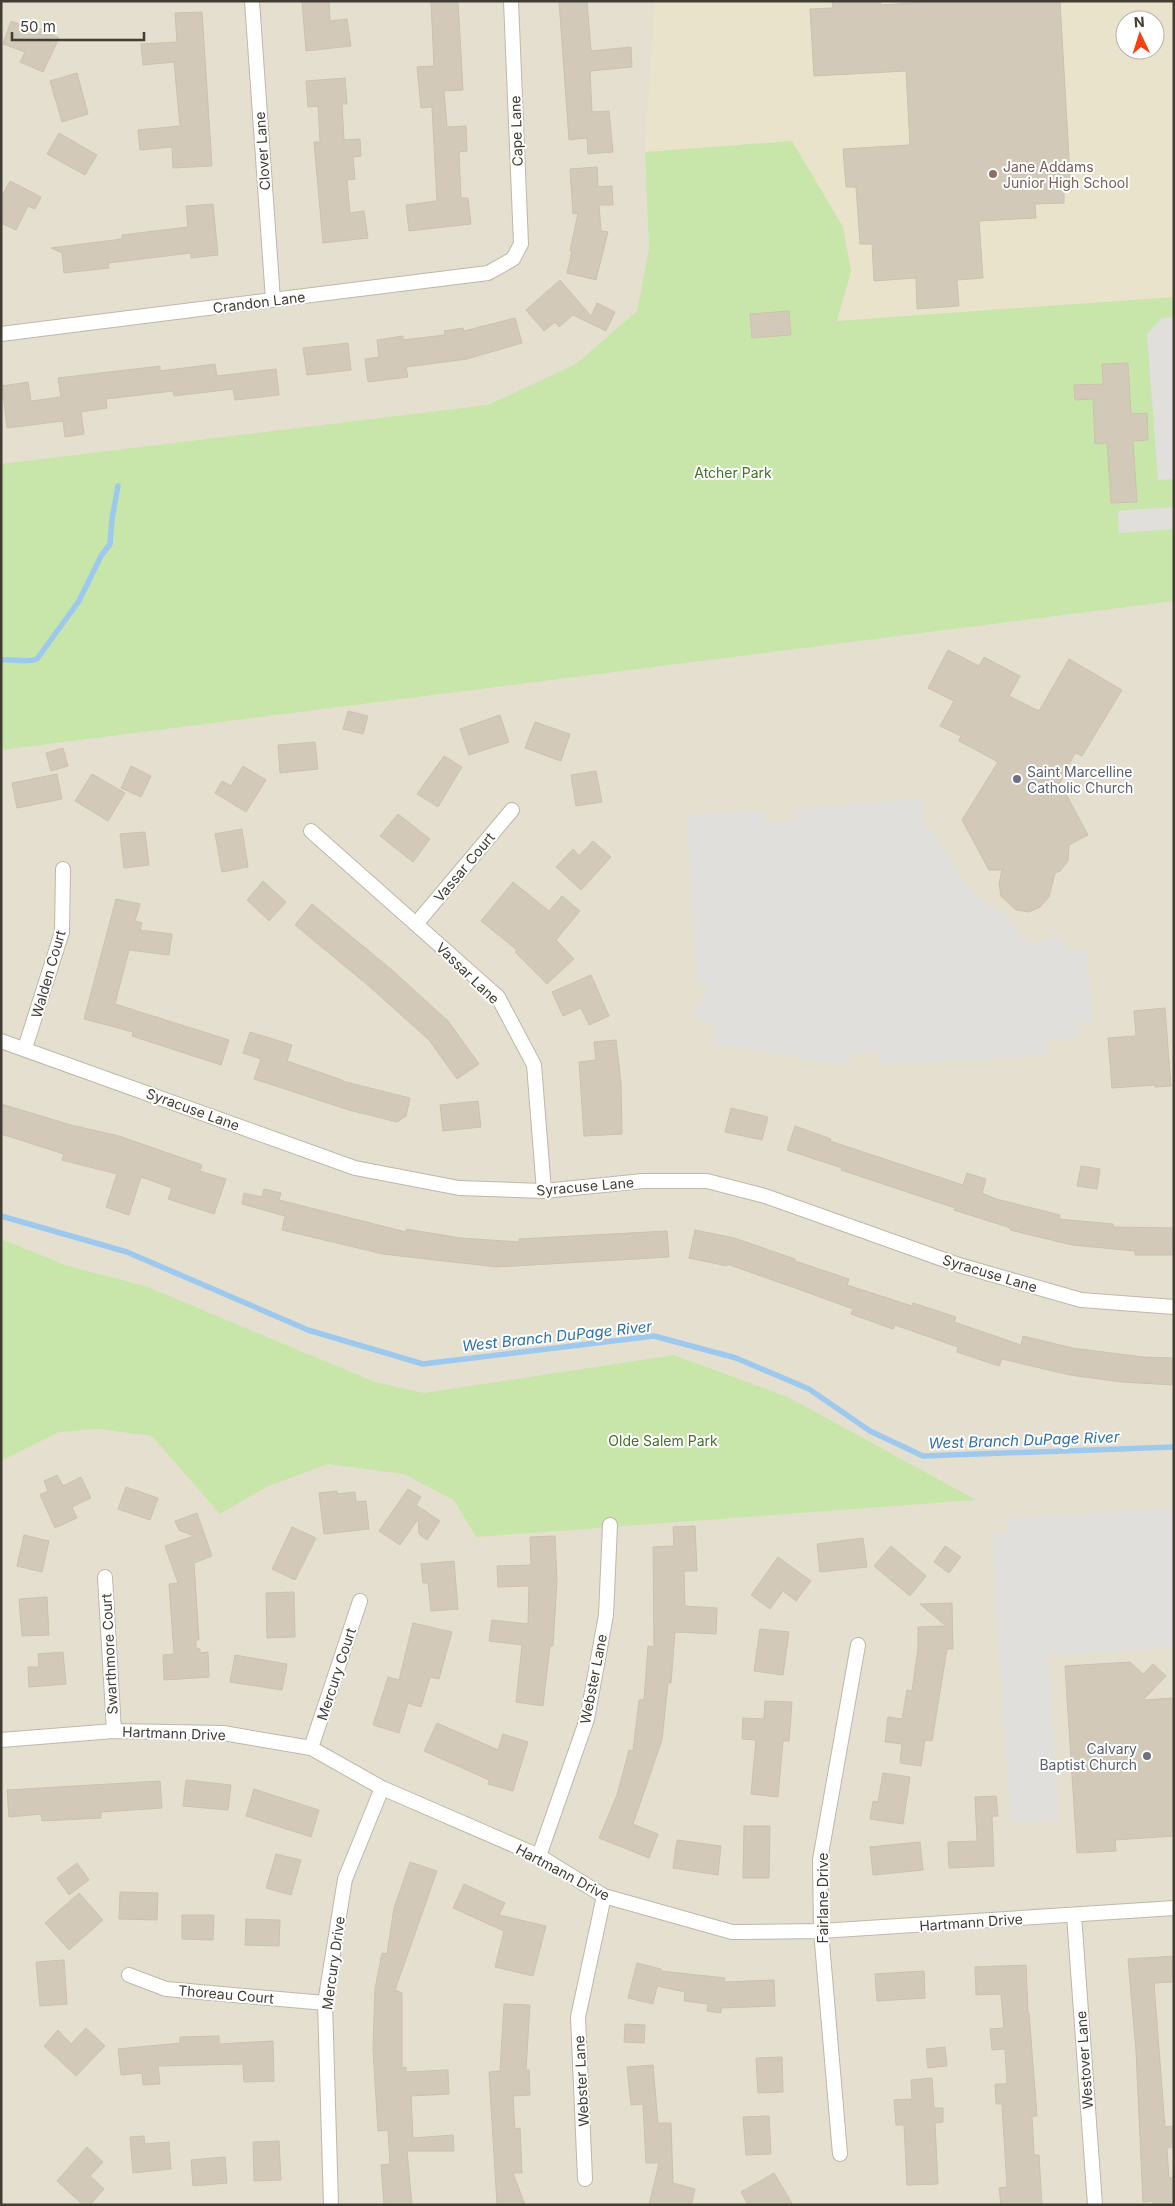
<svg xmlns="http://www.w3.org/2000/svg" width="1175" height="2206" font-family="Inter,sans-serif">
<rect width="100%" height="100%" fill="#f1ede2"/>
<path fill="#e5dfd0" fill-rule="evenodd" d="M1 1H1174V2205H1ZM1125 20H1155V50H1125Z"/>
<path fill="#eae3cc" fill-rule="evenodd" d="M655 1H1174V297L836 321 851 271 843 227 792 141 645 152ZM1125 20H1155V50H1125Z"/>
<path fill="#c8e6aa" d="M792 141 843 227 851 271 837 321 1174 297V601L1 750V464L488 405 576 364 637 311 649 249 645 152Z
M1 1239 68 1266 145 1286 375 1382 424 1393 674 1355 790 1398 976 1500 476 1537 454 1500 404 1474 328 1464 266 1487 220 1514 152 1436 99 1429 59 1432 1 1461Z"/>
<path fill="#e1dfdb" d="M1174 317V479L1158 480 1147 334 1162 318Z
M1174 507V529L1119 533 1118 511Z
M921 799 924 825 931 829 967 886 984 904 1003 912 1020 934 1033 945 1052 935 1072 949 1087 953 1092 1021 1078 1022 1080 1036 1048 1041 1046 1055 880 1065 879 1054 874 1052 852 1053 847 1066 714 1043 715 1027 694 1017 708 990 707 983H698L686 815 764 811 765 821 769 824 794 821V809Z
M1174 1508V1647L1048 1656 1059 1820 1011 1823 992 1534 1007 1533 1006 1519Z"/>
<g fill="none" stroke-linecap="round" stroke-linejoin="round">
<path stroke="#9dc9ef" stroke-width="5.5" d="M1 660C14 659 26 663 37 659L79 601 101 556 110 544 112 519 118 486
M1 1216 127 1252 308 1330 423 1364 654 1336 736 1358 809 1389 870 1431 923 1456 1174 1447"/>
</g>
<path fill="#d2c9b8" stroke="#cdc2ab" d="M302 1H329L330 21 347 19 351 46 306 51Z
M458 1 463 90 444 91 447 127 466 126 467 151 459 152 461 198H468L471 224 409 231 406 205 437 201 432 107 421 108 417 67 434 66 431 2Z
M559 1H587L591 51 631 47 632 67 590 71 592 112 609 111 613 152 588 154 587 138 569 140Z
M832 1H880L881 5 943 1H1060L1071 192H1064V203L1035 204 1036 218 979 221 983 278 957 280 959 306 917 309 916 278 874 281 872 244H860L856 187H846L843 149 910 145 906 71 814 76 810 9 833 8Z
M202 12 212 166 173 168 172 147 140 150 138 130 180 126 174 62 143 65 141 44 177 42 175 13Z
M11 21 35 30 37 27 59 38 43 72 20 62 25 52 3 44Z
M77 73 88 114 62 122 50 81Z
M345 78 347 104H342L344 140 360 139 361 156 353 157 355 179 347 180 350 213 364 211 368 238 323 243 314 142H320L318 106 308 107 306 81Z
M59 133 97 155 85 175 47 154Z
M597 167 598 187 612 186 613 205H599L601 231 608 232 596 280 567 273 572 251H570L578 213 573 214 570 169Z
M10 181 41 197 35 209 28 206 16 230 1 223V198Z
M213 204 218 255 191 258V253L108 263 109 268 64 273 62 253 51 248 122 239V235L188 227 186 206Z
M560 280 591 316 597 303 615 312 606 331 573 315 559 327 555 322 544 331 526 310Z
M789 311 791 335 752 338 750 314Z
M515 318 522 343 467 359 406 367 408 377 368 382 365 359 379 357 377 340 403 336V340L445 335 444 331 463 328 464 331Z
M348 343 351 370 307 375 303 348Z
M1128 363 1131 414 1147 413 1148 440 1133 441 1137 502 1111 503 1107 443 1095 444 1093 399 1075 400 1074 385 1103 384 1102 364Z
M215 364 217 376 276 369 279 395 235 400 233 389 174 396 173 391 106 399 107 408 81 412 84 434 65 437 63 421 7 428 2 386 28 382 31 401 61 397 58 378 160 366V371Z
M948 650 979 666 984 657 1020 676 1009 696 1039 711 1069 659 1122 690 1082 756 1075 753 1060 783 1088 835 1069 845 1068 861 1060 871 1055 873 1049 897 1040 907 1029 912 1016 910 1001 896 999 884 1002 870H989L962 820 998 762 959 741 961 736 940 726 954 701 928 688Z
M348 711 368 716 363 734 343 729Z
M500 715 509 742 469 755 460 729Z
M535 722 570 734 561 761 525 748Z
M315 742 318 769 280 773 278 745Z
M63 748 68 766 51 771 46 753Z
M444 756 462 767 438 807 417 794Z
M131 766 151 776 141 797 121 788Z
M243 766 266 780 246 812 215 793 222 781 231 786Z
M596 771 602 802 576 806 571 775Z
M57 774 62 799 17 808 12 783Z
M92 774 125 793 108 821 75 801Z
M398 814 430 839 413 862 380 836Z
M242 829 248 867 222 872 215 834Z
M145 832 149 865 124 868 120 834Z
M593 841 611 857 581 890 556 867 573 849 579 856Z
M263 881 286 902 269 921 247 900Z
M513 882 549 911 562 896 580 911 556 940 574 959 547 984 515 952 517 950 481 921Z
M116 899 140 904 135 921 142 923 140 930 172 934 169 955 129 950 115 1004 229 1040 221 1065 132 1036 133 1032 84 1019Z
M312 904 392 970 448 1021 479 1064 457 1079 429 1040 370 987 295 925Z
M591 975 609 1016 589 1025 581 1008 563 1016 552 992Z
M1165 1008 1171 1086 1155 1087V1085L1112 1088 1108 1038 1136 1036 1134 1011Z
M250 1032 292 1045 287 1061 342 1080V1081L410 1098 406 1116 397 1122 349 1110 254 1079 261 1059 243 1053Z
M616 1040 621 1083 622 1134 584 1136 579 1062 596 1060 594 1042Z
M478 1101 481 1127 443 1131 440 1105Z
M1 1104 71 1125 119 1136 202 1165 200 1171 226 1179 214 1214 168 1199 172 1188 141 1177 129 1215 106 1207 117 1174 62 1160 64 1154 1 1134Z
M731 1108 768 1117 762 1140 725 1132Z
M795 1126 831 1139 830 1141 963 1185 967 1173 986 1179 982 1193 996 1199 1060 1215 1059 1219 1113 1224V1227L1173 1228V1255H1135V1251L1072 1245 1010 1230 1011 1228 954 1210 955 1208 841 1170 842 1168 787 1150Z
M1081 1166 1100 1169 1097 1189 1077 1186Z
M264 1189 281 1193 279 1200 406 1232V1229L461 1238 519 1242V1239L667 1231 669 1257 497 1267 383 1254 282 1230 285 1216 242 1204 244 1193 262 1197Z
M695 1230 734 1238 795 1259V1261L849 1279 847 1285 912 1306 913 1303 956 1317 954 1322 1021 1345 1023 1336 1072 1348 1143 1357 1174 1358V1385L1122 1382 1070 1375 1002 1359 999 1366 957 1352 958 1347 895 1325 893 1329 851 1314 853 1309 798 1289 727 1264V1266L689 1258Z
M57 1475 63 1486 81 1477 91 1498 72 1507 77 1518 55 1528 40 1495 48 1491 44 1481Z
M126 1487 158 1498 150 1520 118 1509Z
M408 1489 421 1497 416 1505 440 1521 427 1540 419 1534 418 1519 400 1545 379 1531Z
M337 1491V1494L355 1492 356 1502 366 1501 369 1529 324 1534 319 1493Z
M197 1513 212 1556 194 1563 199 1640H196V1648L200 1649V1653L208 1652 209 1677 164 1680 163 1655 174 1654 169 1584 178 1583 165 1546 194 1536 179 1530 175 1521Z
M695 1526 697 1571H684L685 1606 717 1608 716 1634 675 1632 671 1683H668L662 1740 633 1824 658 1834 649 1858 599 1838 617 1795 629 1750 633 1751 639 1700H644L648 1646 654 1647 653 1547 674 1546 673 1527Z
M292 1527 316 1538 295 1580 272 1569Z
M24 1535 49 1541 42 1572 17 1566Z
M555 1536 557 1581 553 1646H550L543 1706 516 1702 522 1645 489 1641 492 1620 528 1624 529 1586 498 1587 497 1566 531 1565 530 1537Z
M863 1538 867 1567 820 1572 817 1544Z
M891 1546 926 1576 910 1596 874 1566Z
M945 1546 961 1557 949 1573 934 1562Z
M778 1557 811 1581 796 1601 783 1591 770 1609 751 1595Z
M454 1561 458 1609 431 1611 428 1583H423L421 1564Z
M294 1592 295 1637 267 1638 266 1593Z
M47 1597 49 1635 22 1636 19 1599Z
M952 1603 953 1649H947L932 1741 925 1740 921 1766 900 1763 902 1744 885 1742 888 1717 902 1719 907 1690 912 1691 918 1648V1627L946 1626 920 1604Z
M413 1623 452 1632 439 1679 430 1677 421 1707 408 1703 399 1733 373 1725 388 1677 399 1680Z
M760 1629 789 1632 783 1675 754 1671Z
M63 1652 66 1684 29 1687 28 1667H39L38 1654Z
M235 1655 287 1664 282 1690 230 1682Z
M1130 1662 1143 1674 1153 1664 1166 1676 1143 1700 1174 1698V1836L1115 1840 1116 1851 1077 1853 1065 1666Z
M765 1701 792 1702 789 1741H783L778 1797 751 1794 756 1740 742 1739 743 1718 764 1719Z
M437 1723 498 1750 503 1734 528 1742 513 1791 488 1784 489 1780 424 1751Z
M883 1773 910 1777 903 1824 870 1819 873 1801 878 1802Z
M186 1780 231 1785 228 1810 183 1806Z
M160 1781 162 1808 101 1812V1818L42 1821 41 1814 9 1817 7 1790Z
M254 1789 319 1810 311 1837 246 1816Z
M996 1796 998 1816H992L994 1866 949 1868 948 1842 977 1841 975 1797Z
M744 1826H770L769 1878H743Z
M677 1840 721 1846 718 1875 673 1868Z
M920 1842 923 1870 873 1875 870 1847Z
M276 1854 301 1860 291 1895 266 1888Z
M410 1862 437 1871 395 1990 402 1993V2068L406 2067V2072L448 2070 449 2094 411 2096 413 2138 453 2135 454 2151H407L412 2205H384L381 2165 390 2164 388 2130 378 2131 373 2049 375 1989 382 1953 387 1954 394 1908Z
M77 1863 89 1880 69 1895 57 1878Z
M464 1884 505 1903 499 1915 546 1926 533 1976 495 1967 504 1931 453 1908Z
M120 1892 158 1893 157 1920 119 1919Z
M79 1893 103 1920 69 1950 45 1923Z
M182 1915H214L213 1940 182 1939Z
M246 1919 280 1920 279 1946 245 1945Z
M1174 1956V1982L1154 1983 1165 2127 1174 2126V2147L1167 2148 1169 2178 1174 2177V2205H1153V2201L1143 2202 1136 2051 1128 1959Z
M64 1960 67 2004 40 2006 36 1962Z
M637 1963 661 1969V1971L725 1978 724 1982 774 1980 775 2006 721 2008V2013L707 2011 708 2004 684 2001 685 1992 657 1986 653 2004 628 1998Z
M1026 1965 1028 2013H1029L1037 2116H1032L1034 2155H1039L1042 2205H1001L999 2188 1007 2187 1002 2104H996L995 2084H1007L1005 2049 992 2050 990 2029 1004 2028 1001 1994 976 1995 975 1967Z
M924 1971 925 1998 877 2001 875 1974Z
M504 2004 530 2005 526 2070H529L530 2095 513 2096 515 2129 520 2128 522 2173H513L525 2205H497L489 2072 500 2071Z
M625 2024 645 2025 644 2043 624 2042Z
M86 2028 105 2046 76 2076 44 2046 58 2030 71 2044Z
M219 2036V2044L273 2041 274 2081 244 2082 243 2064 158 2066 160 2084 143 2085 142 2073 121 2075 118 2049 180 2043V2037Z
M945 2047 947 2066 928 2068 926 2049Z
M782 2057 783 2092 758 2093 756 2058Z
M653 2065 658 2123H671L673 2183 695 2189 691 2205H649L659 2163H646L643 2104 631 2105 627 2067Z
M932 2078 934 2108H943V2122L935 2123 938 2184 907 2185 904 2125H896L894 2100 912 2099 911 2080Z
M769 2116 771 2154 746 2155 743 2117Z
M144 2136 145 2144 169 2142 171 2169 133 2173 130 2137Z
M279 2141 281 2180 254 2181 253 2142Z
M87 2147 103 2162 90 2176 104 2189 90 2205H83L57 2181Z
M225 2157 227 2183 193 2186 191 2160Z
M774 2173 793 2205H748L741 2192Z"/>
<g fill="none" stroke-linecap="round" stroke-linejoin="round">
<defs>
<path id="minor" d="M252 1 273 300
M1 334 488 273 513 259 521 244 511 1
M311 831 498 997 534 1065 544 1191
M416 924 512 810
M1 1041 355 1168 459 1188 544 1191 643 1181H707L765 1196 959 1265 1081 1300 1174 1307
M25 1048 62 932 63 869
M105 1577 114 1731
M1 1740 114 1731 223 1733 311 1748 382 1788 539 1856 604 1896 732 1932 821 1931 1174 1908
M311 1748 360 1601
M539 1856 587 1719 606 1615 610 1525
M1074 1915 1095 2205
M129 1975 166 1989 325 2003
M840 2154 821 1931 820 1860 858 1645
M585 2179 578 2017 604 1896
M331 2205 325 2003 345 1879 382 1788"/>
</defs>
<use href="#minor" stroke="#bfb8a8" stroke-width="16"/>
<use href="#minor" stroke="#fff" stroke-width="14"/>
</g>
<circle fill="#8d6e63" stroke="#fff" stroke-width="2" cx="993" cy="174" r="5"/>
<g fill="#6b7280" stroke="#fff" stroke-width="2">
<circle cx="1017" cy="779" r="5"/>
<circle cx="1147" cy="1756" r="5"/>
</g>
<g text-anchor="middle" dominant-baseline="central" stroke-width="4" stroke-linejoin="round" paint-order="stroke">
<g font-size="14" fill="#423d33" stroke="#fff">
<text transform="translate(516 131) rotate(-92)">Cape Lane</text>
<text transform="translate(262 151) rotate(-94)">Clover Lane</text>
<text transform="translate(259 302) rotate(-7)">Crandon Lane</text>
<text transform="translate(464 867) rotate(-50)">Vassar Court</text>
<text transform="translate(468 973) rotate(44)">Vassar Lane</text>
<text transform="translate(48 974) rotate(-74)">Walden Court</text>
<text transform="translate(193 1109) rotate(20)">Syracuse Lane</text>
<text transform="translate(585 1186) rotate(-5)">Syracuse Lane</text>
<text transform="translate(990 1273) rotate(17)">Syracuse Lane</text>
<text transform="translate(109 1654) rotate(-93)">Swarthmore Court</text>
<text transform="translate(336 1674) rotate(-72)">Mercury Court</text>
<text transform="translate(593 1679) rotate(-79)">Webster Lane</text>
<text transform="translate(174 1733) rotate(2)">Hartmann Drive</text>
<text transform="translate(563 1872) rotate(28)">Hartmann Drive</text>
<text transform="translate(822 1898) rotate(-90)">Fairlane Drive</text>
<text transform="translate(971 1922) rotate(-4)">Hartmann Drive</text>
<text transform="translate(333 1963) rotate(-82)">Mercury Drive</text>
<text transform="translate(226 1994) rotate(5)">Thoreau Court</text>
<text transform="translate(1084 2060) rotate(-94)">Westover Lane</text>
<text transform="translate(581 2081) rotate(-93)">Webster Lane</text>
</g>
<g font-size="14" fill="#785e54" stroke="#fff" text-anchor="start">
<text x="1003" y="166">Jane Addams<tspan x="1003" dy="16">Junior High School</tspan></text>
</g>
<g font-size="14" fill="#407327" stroke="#fff">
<text x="733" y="472">Atcher Park</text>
<text x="663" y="1440">Olde Salem Park</text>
</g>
<g font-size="14" fill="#5b616d" stroke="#fff" text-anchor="start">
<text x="1027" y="771">Saint Marcelline<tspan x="1027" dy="16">Catholic Church</tspan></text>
<text x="1137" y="1748" text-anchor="end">Calvary<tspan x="1137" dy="16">Baptist Church</tspan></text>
</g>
<g font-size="15" font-style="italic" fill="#2d70ad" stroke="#fff">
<text transform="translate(557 1336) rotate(-6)">West Branch DuPage River</text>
<text transform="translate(1024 1440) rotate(-2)">West Branch DuPage River</text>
</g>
</g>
<rect width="1175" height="2206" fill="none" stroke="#423d33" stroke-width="5"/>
<g transform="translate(1140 35) rotate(356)"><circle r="24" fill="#ffffff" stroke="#b3b1ad"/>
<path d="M0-4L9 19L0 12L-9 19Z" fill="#f93f11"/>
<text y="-8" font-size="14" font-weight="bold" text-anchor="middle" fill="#423d33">N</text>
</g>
<path d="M12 32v8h132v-8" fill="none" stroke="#423d33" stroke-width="2.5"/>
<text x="20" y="32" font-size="15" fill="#423d33" stroke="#ffffff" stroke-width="4" paint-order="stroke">50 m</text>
</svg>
